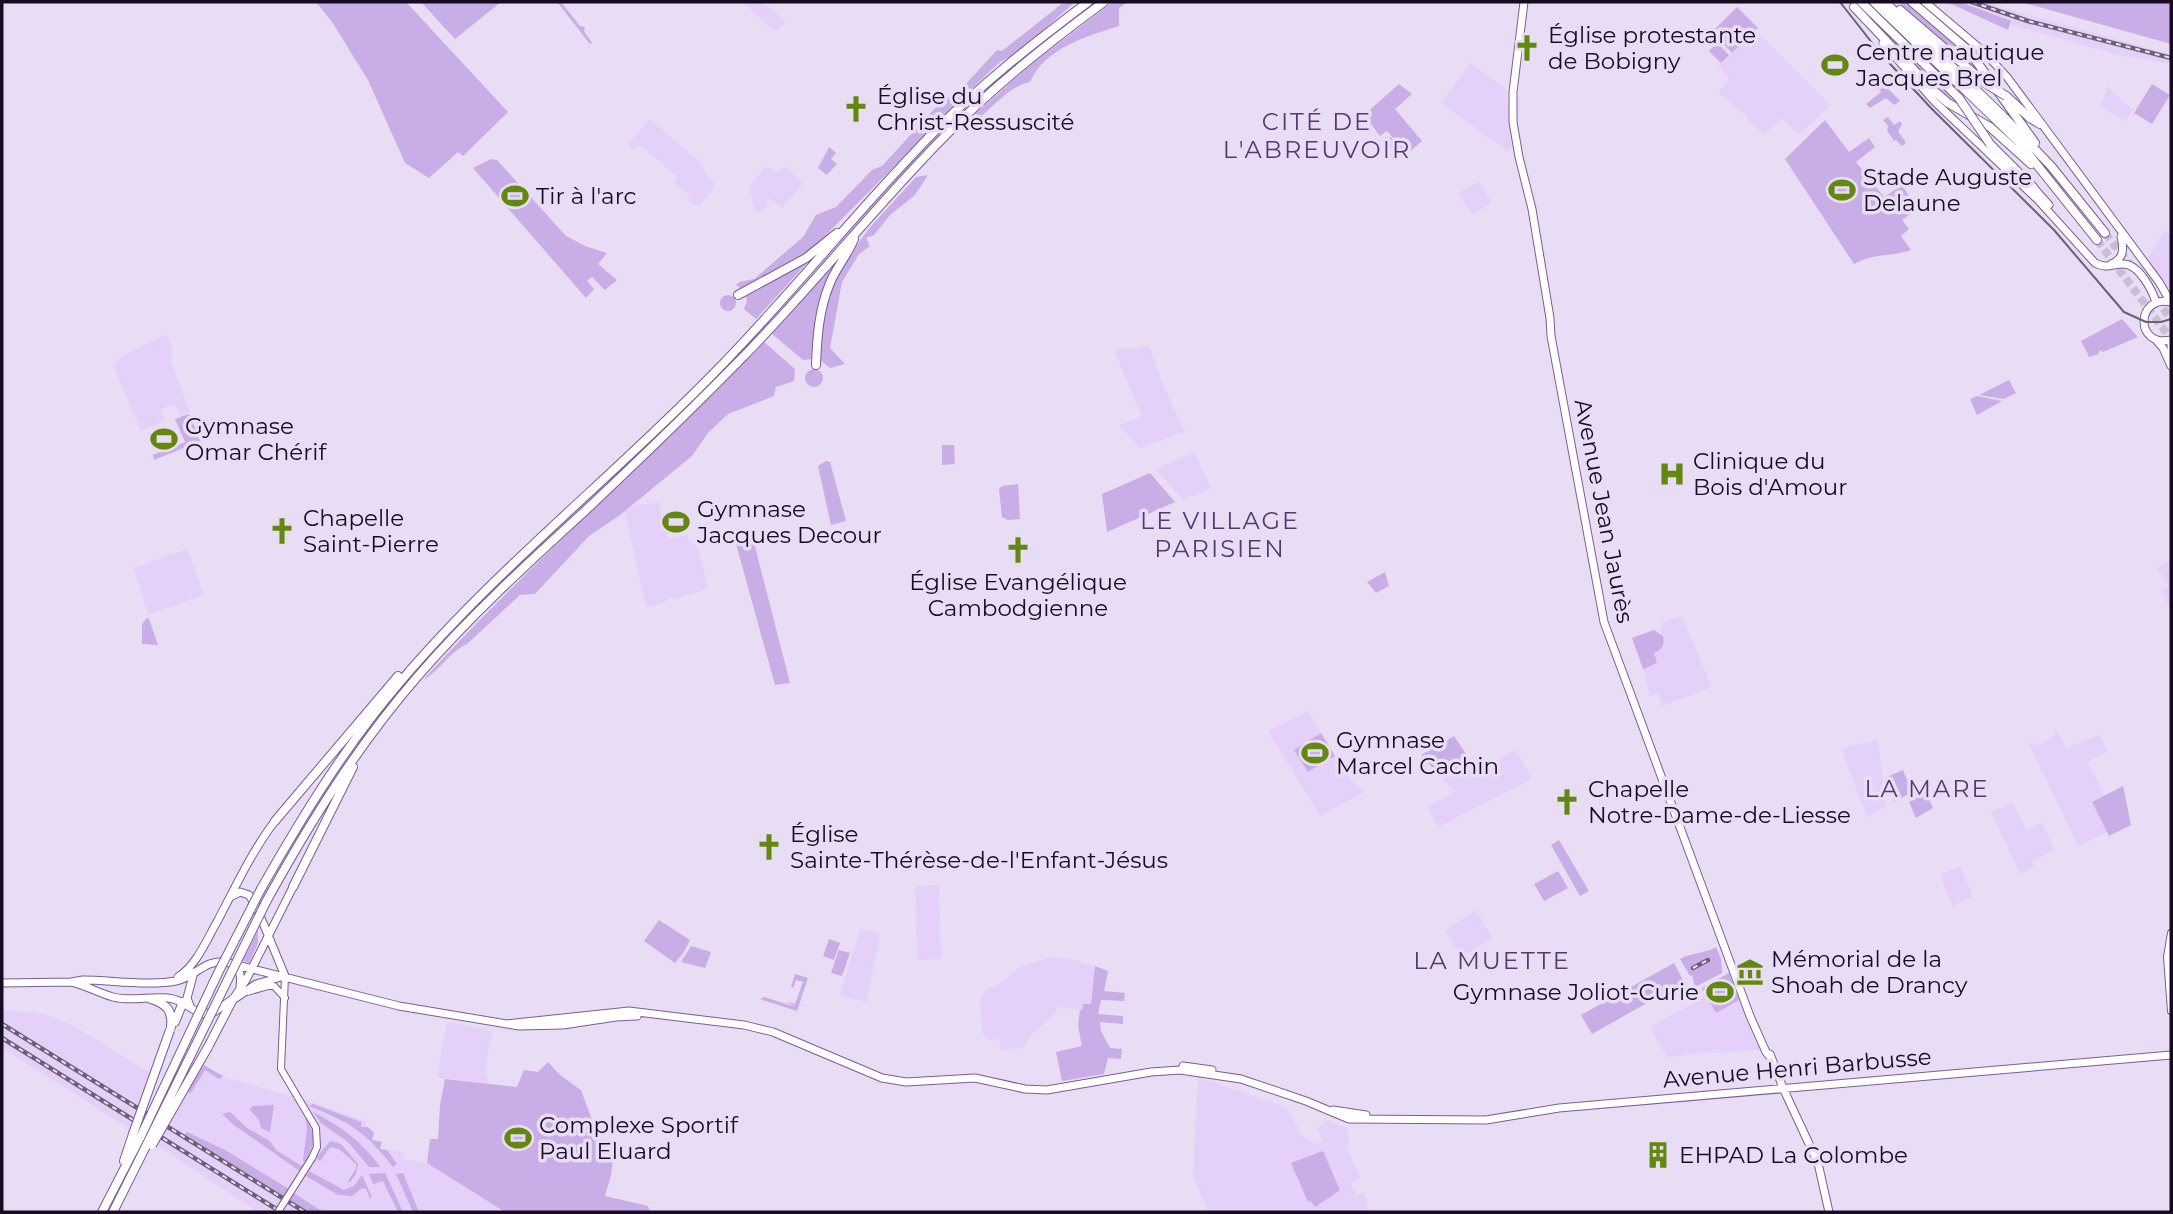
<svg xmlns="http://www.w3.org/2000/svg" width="2173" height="1214" font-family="Montserrat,sans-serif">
<rect width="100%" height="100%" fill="#e9ddf6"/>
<path fill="#e5d0fa" d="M742 2H763L786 22 776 32Z
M1954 2H1986L2028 15 2171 54V64L2118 55 2005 23Z
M1756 30 1831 105 1799 135 1781 118 1764 135 1747 119V116L1718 93 1730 78 1723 72V68L1718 67Z
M1471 63 1506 89 1512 147 1508 152 1441 103Z
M2108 87 2133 110 2125 121 2100 106Z
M650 119 700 162 706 174 714 182V189L700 205 695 206 688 200 690 196 674 182 677 177 640 145 635 150 630 149 629 143Z
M765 167 779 171 785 167 802 182V185L782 208 770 198 765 203 768 205 761 213H756L749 187Z
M1479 181 1492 203 1472 215 1459 193Z
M2164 231 2171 235V289L2166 286 2147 260Z
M166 334 173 350 171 362 190 412 181 416 176 405 168 406 161 409 165 420 141 431 113 365 127 353Z
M1149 346 1164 387 1185 432 1140 448 1119 425 1142 417 1114 350Z
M1194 452 1211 488 1183 500 1156 469Z
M659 502 668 539 687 535 691 543 696 541 708 589 674 599 668 597 666 602 646 607 624 508Z
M187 549 204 595 148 615 134 568Z
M2171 559V609L2161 591 2168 586 2157 568Z
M1682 616 1711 685 1710 688 1662 706 1657 693 1650 696 1643 669 1657 663 1653 652 1663 636 1659 631 1662 630V623Z
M1308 711 1321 733 1295 750 1308 772 1335 756 1351 780 1364 792 1320 816 1268 731Z
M2057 731 2066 748 2099 735 2108 751 2088 762 2105 796 2092 802 2107 832 2078 846 2029 744 2033 742 2036 746 2055 736 2054 732Z
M1878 740 1886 807 1867 817 1841 748Z
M1516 750 1532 779 1503 794 1502 792 1500 795 1440 826 1437 825 1427 807 1455 792 1441 777 1471 761 1482 770 1493 773 1498 771 1494 762Z
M2013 802 2026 830 2042 823 2055 850 2031 861 2034 867 2020 874 1991 812Z
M1960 866 1973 896 1953 907 1940 875Z
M939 885 941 959 917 960 915 886Z
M1476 910 1493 939 1461 956 1445 930Z
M860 929 878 933 880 937 866 1002 840 996Z
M1050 957 1070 959 1095 966 1091 1004 1082 1010 1057 1007 1056 1013 1030 1036 1024 1048 1000 1050 999 1039H988L982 1033 980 999 983 993 990 987 993 989 1020 967Z
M1706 996 1716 1013 1739 1000 1761 1050 1700 1053 1667 1057 1650 1027Z
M2 1010 42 1013 74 1026 152 1074 130 1129 2 1048Z
M447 1022 493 1031 485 1066 488 1084 437 1077Z
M202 1064 224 1077 309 1101 366 1121 365 1125 374 1133 372 1140 382 1142 380 1149 404 1152 403 1159 427 1163 504 1212H258L157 1145Z
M1198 1077 1287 1108 1303 1137 1317 1144 1323 1141 1317 1128 1326 1123 1325 1119 1347 1128 1350 1142 1346 1145 1360 1178 1351 1184 1356 1191 1354 1193 1355 1196 1364 1192 1369 1212H1208L1193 1176Z"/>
<path fill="#c9ade6" d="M316 2H406L508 112 463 156 458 152 429 178 405 163 368 80 332 22Z
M421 2H501L455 39Z
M557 2H561L580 26 585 27 584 31 592 43 590 44Z
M1064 2H1075L1016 54 1000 62 964 96 819 242 797 260 742 289 736 285 739 282 754 279 803 237 816 215 836 207 872 170 882 166 938 105 963 87 997 50 1002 51Z
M1093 2 987 89 942 132 884 193 765 327 764 326C866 210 966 93 1093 2Z
M1113 2H1128L1119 8V26C1087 36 1045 48 1030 82 1011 85 994 106 979 118L975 114 1034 62Z
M1854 2H1856L1959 106 1937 90Z
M1898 2H1907L1956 43 1984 74 1982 76Z
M1947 2H1960L2011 21 2008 30Z
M2021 2H2171V44Z
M1737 7 1758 28 1732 53 1712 32Z
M1717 43 1729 55 1721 63 1709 51Z
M1874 74 1900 101 1894 105 1886 98 1870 108 1866 104 1881 92 1870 79Z
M1399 84 1412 94 1395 109 1422 141 1406 155 1399 146 1392 151 1384 141 1390 137 1394 139 1387 131 1380 136 1364 115Z
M2152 84 2170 95 2152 124 2134 113Z
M1888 117 1894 125 1900 121 1902 124 1898 131 1906 143 1902 146 1896 140 1894 141 1887 131 1888 126 1883 120Z
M1825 120 1849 152 1869 138 1875 147 1856 162 1884 197 1902 185 1918 209 1902 220 1909 229 1901 236 1911 250C1892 257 1872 253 1854 264L1785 159Z
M829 147 836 153 831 159 837 164 827 175 818 168Z
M491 159 497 160 566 236 585 246 607 253 598 264 617 280 605 290 592 277 587 281 594 289 586 298 473 168Z
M928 175 915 195 890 215 874 235 866 238 870 246 859 254 842 282 830 348 845 364 830 368 818 358 824 310 833 284 849 255 871 226 916 177Z
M843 253 824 290 816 319 813 359 803 360 772 334Z
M815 254 756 319 744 309 747 301 745 294Z
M720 303a8 8 0 1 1 16 0a8 8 0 1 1-16 0Z
M2122 319 2138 337 2103 352 2102 350 2098 352 2099 354 2089 357 2081 341Z
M758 332 759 333C636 466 492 578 377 718L433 649 493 588 673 419Z
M764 342 795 369 794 381 776 387 774 396 728 414 708 433 692 456 620 515 589 536 535 594 520 595 467 644C449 652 440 671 423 680 531 561 654 458 764 342Z
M805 378a9 9 0 1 1 18 0a9 9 0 1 1-18 0Z
M2009 380 2016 393 2004 399 1979 395Z
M1977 396 2002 401 1977 415 1970 399Z
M189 414 201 441 154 460 153 455 185 442 175 419Z
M942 445H954L955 464 942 465Z
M826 461 830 462 846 521 831 525 818 466Z
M1150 473 1175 502 1107 532 1102 494Z
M1018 484 1020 519 1008 520 1002 517 999 489 1002 486Z
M752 535 790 683 775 685 735 540Z
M1385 572 1389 586 1376 593 1367 582Z
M147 618 149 619 158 645 142 644V624Z
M1654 630 1663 636C1665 646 1662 649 1654 653L1657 663 1643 669 1632 638Z
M1321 733 1335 756 1308 772 1294 750Z
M1454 736 1471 761 1441 777 1421 755Z
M1903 770 1912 792 1896 801 1893 800 1889 776Z
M2123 786 2131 825 2109 836 2092 802Z
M1924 794H1927L1933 808 1916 818 1909 802Z
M1559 840 1589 891 1580 896 1551 845Z
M1558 871 1568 888 1544 901 1534 884Z
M659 920 690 940 684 952 675 963 644 941Z
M258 930V943L249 963 243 961Z
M829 939 840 943 834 960 823 956Z
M691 946 711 952 705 968 681 962Z
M1716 947 1721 959 1722 973 1695 987 1692 975 1690 976 1680 959C1692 952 1705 954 1716 947Z
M839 950 850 953 842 976 831 973Z
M1674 963 1684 982 1592 1034 1581 1015Z
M1095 966 1108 971 1104 991 1125 993 1124 1001 1101 1000 1098 1014 1123 1016V1024L1100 1022 1101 1031 1110 1048 1122 1049 1121 1059 1108 1058 1104 1074 1062 1081 1056 1052 1082 1046 1078 1026 1080 1010H1082L1083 1004H1091Z
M1729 973 1739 1000 1716 1013 1702 988Z
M795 974 808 978 797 1011 760 999 764 997 796 1007 786 1002 795 1004 803 982 796 980 793 988 791 987Z
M548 1062 560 1075 581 1090 599 1139 615 1142 611 1175 605 1196 648 1206 650 1212H505L427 1163 430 1139H438L440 1105 445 1079 517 1087 524 1070 538 1072Z
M202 1064 223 1076 219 1079 205 1070 191 1093 187 1091Z
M313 1104 361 1122V1127H368L374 1133 372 1140 382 1142 380 1149 387 1150 397 1164 393 1167C365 1131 351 1123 309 1106Z
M274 1105 270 1132 261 1128 259 1120 250 1110 252 1106Z
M230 1112 247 1128 270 1141 276 1150 303 1167 301 1172 234 1125 222 1114Z
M313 1112C339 1125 363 1142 380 1167H369L348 1142 321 1123Z
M305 1114 315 1139 306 1162 303 1161 307 1128Z
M187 1132 225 1150 289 1189 284 1197 184 1135Z
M330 1141 341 1144 358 1164 356 1174 350 1182 348 1181 356 1169V1164L339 1149 330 1147 320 1161 316 1158Z
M1323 1151 1340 1190 1315 1207 1311 1201 1308 1202 1291 1163Z
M309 1171 344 1190 354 1186 362 1175 372 1197 370 1198 366 1189 362 1188 352 1196 338 1195 306 1176Z
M385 1173 403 1212H398L383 1181 373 1184 369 1174Z
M403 1173 419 1212H413L396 1174Z
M294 1193 323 1212H309L290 1200Z"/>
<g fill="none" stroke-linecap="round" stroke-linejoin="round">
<path stroke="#cabed6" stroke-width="8" stroke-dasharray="8 4" stroke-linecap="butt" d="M2105 233 2133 269
M2097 240 2171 339
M2156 299 2171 319"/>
<defs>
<path id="secondary" d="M2171 933 2167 957 2171 1011
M285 976 281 1069 316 1128 317 1147 312 1158
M247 992 268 986H274L285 998"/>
<path id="primary" d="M1524 2 1513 92V122L1519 157 1532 209 1550 318 1551 336 1604 622 1750 1016 1766 1052 1770 1057
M1925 2 1984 52 2007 77 2159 282 2170 301
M1883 43 1935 102 2038 200 2095 263C2107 269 2112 264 2123 264 2139 264 2152 290 2156 302
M2033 187 2049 205
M2111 264C2124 259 2124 249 2121 237
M2171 302C2136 294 2134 348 2171 340
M2156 340 2163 348 2171 366
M2171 340V353
M232 896 240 892 249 895 256 906 285 976
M229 963 399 1006 519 1026 563 1025 616 1017 637 1016
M178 977C197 965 207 939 218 920 236 886 252 851 275 821
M71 982C86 985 98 993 113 997 131 1002 149 996 168 998 181 999 190 1009 202 1014L214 1012 233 999 246 980 293 887
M2 983 71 982 83 980C110 980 149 986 176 981 194 978 205 959 225 962 239 964 242 974 240 986
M236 998 256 984 281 977
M190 1006 187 998 194 972
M506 1024 629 1011 744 1025 773 1032 882 1078 906 1082 975 1078 1025 1089 1047 1090 1151 1072 1180 1070 1241 1079 1306 1101 1349 1119 1486 1120 1559 1108 2171 1055
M1770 1054 1783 1088 1818 1163 1829 1212
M1183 1066 1212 1070
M1333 1110 1366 1115"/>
<path id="motorway" d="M1861 2 1959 98
M1874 2 2018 141 2097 240
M1885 2 2003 116 2051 166 2105 233
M1912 2 1969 51 2035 143
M1854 7 1933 90 1948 103 1990 127 2031 164
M1900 10 1985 83
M2006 96 2030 118 2040 124
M1990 144 2033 187
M738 295 806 258 837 233
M816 365C817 337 819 309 830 283 836 268 848 254 854 239
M275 821 398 676
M293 887 353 767
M261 889C303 815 346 745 401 681 496 569 613 477 715 372 791 295 858 209 934 132 981 84 1035 42 1088 2
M266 902C310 822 358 745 418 676 470 616 528 563 586 510 639 460 691 410 742 358 812 287 873 209 943 138 992 87 1048 43 1104 2
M151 999C166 1004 173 1010 171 1027
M175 1022 183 1002
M208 1047 233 999
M124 1161 133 1134
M102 1212 140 1138
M113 1212 148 1142"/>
</defs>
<use href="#secondary" stroke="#7a5d95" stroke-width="8"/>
<use href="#primary" stroke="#7a5d95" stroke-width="9"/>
<use href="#motorway" stroke="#7a5d95" stroke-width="10"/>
<use href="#secondary" stroke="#fff" stroke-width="6"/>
<use href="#primary" stroke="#fff" stroke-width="7"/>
<use href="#motorway" stroke="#fff" stroke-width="8"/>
<path stroke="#6c6077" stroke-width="2" d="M1840 2 1880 53 1931 108 2054 230 2124 312 2146 322H2161L2171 319"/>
<defs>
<path id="rail" d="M1972 2 2028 21 2171 58
M1693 968 1708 960
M2 1024 305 1212
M2 1038 281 1212"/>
</defs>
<use href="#rail" stroke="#6c6077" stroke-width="4.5"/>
<use href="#rail" stroke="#e9ddf6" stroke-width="2" stroke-dasharray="5" stroke-linecap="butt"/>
<defs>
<path id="secondary-bridge" d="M278 1212 312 1158"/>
<path id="motorway-bridge" d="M1985 83 2006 96
M1959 98 1990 144
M133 1134 170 1030
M140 1138 218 973 261 889
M148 1142 266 902
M152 1145 208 1047"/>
</defs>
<use href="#secondary-bridge" stroke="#7a5d95" stroke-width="8" stroke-linecap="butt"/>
<use href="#motorway-bridge" stroke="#7a5d95" stroke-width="10" stroke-linecap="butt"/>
<use href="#secondary-bridge" stroke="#fff" stroke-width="6"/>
<use href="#motorway-bridge" stroke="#fff" stroke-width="8"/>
</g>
<defs>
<symbol id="church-bare" viewBox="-9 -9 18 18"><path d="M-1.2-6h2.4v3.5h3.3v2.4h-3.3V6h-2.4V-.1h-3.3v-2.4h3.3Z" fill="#62880f" stroke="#e9ddf6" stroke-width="2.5" paint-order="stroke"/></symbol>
<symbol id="stadium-bare" viewBox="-9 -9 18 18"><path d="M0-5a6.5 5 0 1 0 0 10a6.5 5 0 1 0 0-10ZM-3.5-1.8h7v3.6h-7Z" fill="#62880f" stroke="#e9ddf6" stroke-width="2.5" paint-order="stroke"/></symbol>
<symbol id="hospital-bare" viewBox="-9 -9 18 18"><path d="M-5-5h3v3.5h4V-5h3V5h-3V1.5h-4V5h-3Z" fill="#62880f" stroke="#e9ddf6" stroke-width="2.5" paint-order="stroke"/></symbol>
<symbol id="museum-bare" viewBox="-9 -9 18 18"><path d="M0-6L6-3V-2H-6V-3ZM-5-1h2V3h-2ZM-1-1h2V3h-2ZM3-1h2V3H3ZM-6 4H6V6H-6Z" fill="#62880f" stroke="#e9ddf6" stroke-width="2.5" paint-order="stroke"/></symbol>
<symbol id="building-bare" viewBox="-9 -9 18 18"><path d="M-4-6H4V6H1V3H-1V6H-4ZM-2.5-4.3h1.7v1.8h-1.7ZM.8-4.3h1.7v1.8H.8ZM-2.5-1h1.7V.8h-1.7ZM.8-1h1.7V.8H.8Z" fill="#62880f" stroke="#e9ddf6" stroke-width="2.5" paint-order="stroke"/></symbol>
</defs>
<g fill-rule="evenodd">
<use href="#church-bare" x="1508" y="29" width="38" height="38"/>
<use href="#stadium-bare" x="1816" y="46" width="38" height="38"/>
<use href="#church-bare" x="837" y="90" width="38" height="38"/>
<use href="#stadium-bare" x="1823" y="171" width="38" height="38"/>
<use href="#stadium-bare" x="496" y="177" width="38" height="38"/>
<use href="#stadium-bare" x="145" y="420" width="38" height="38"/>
<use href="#hospital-bare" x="1653" y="455" width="38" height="38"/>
<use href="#stadium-bare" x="657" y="503" width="38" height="38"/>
<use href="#church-bare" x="263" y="512" width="38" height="38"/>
<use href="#church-bare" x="999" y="531" width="38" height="38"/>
<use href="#stadium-bare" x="1296" y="734" width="38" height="38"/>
<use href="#church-bare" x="1548" y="783" width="38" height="38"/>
<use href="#church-bare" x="750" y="828" width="38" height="38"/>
<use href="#museum-bare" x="1731" y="953" width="38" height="38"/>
<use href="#stadium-bare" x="1701" y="973" width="38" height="38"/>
<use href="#stadium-bare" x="499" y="1119" width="38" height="38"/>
<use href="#building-bare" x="1639" y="1136" width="38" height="38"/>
</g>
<g text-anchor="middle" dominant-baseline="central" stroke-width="7" stroke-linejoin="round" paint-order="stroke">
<g font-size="23" fill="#170b21" stroke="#e9ddf6" text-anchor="start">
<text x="1548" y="35">Église protestante<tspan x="1548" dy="26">de Bobigny</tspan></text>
<text x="1856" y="52">Centre nautique<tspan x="1856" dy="26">Jacques Brel</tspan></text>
<text x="877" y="96">Église du<tspan x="877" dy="26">Christ-Ressuscité</tspan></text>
<text x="1863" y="177">Stade Auguste<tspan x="1863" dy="26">Delaune</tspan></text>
<text x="536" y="196">Tir à l'arc</text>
<text x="185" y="426">Gymnase<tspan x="185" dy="26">Omar Chérif</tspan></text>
<text x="1693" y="461">Clinique du<tspan x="1693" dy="26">Bois d'Amour</tspan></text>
<text x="697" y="509">Gymnase<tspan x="697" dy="26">Jacques Decour</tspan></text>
<text x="303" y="518">Chapelle<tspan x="303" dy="26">Saint-Pierre</tspan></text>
<text x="1018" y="582" text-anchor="middle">Église Evangélique<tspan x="1018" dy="26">Cambodgienne</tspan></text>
<text x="1336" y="740">Gymnase<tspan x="1336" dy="26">Marcel Cachin</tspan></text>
<text x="1588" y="789">Chapelle<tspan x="1588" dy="26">Notre-Dame-de-Liesse</tspan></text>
<text x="790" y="834">Église<tspan x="790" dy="26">Sainte-Thérèse-de-l'Enfant-Jésus</tspan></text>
<text x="1771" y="959">Mémorial de la<tspan x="1771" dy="26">Shoah de Drancy</tspan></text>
<text x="1699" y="992" text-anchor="end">Gymnase Joliot-Curie</text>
<text x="539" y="1125">Complexe Sportif<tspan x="539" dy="26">Paul Eluard</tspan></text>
<text x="1679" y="1155">EHPAD La Colombe</text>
</g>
<g font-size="23" fill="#170b21" stroke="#e9ddf6">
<text transform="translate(1604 511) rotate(79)">Avenue Jean Jaurès</text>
<text transform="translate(1797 1068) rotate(-5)">Avenue Henri Barbusse</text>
</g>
<g font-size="24" letter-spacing="2" fill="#563a6f" stroke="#e9ddf6">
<text x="1317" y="121">CITÉ DE<tspan x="1317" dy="28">L'ABREUVOIR</tspan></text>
<text x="1220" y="520">LE VILLAGE<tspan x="1220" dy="28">PARISIEN</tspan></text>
<text x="1927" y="788">LA MARE</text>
<text x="1492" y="960">LA MUETTE</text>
</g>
</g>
<rect width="2173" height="1214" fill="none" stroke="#170b21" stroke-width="7"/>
</svg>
